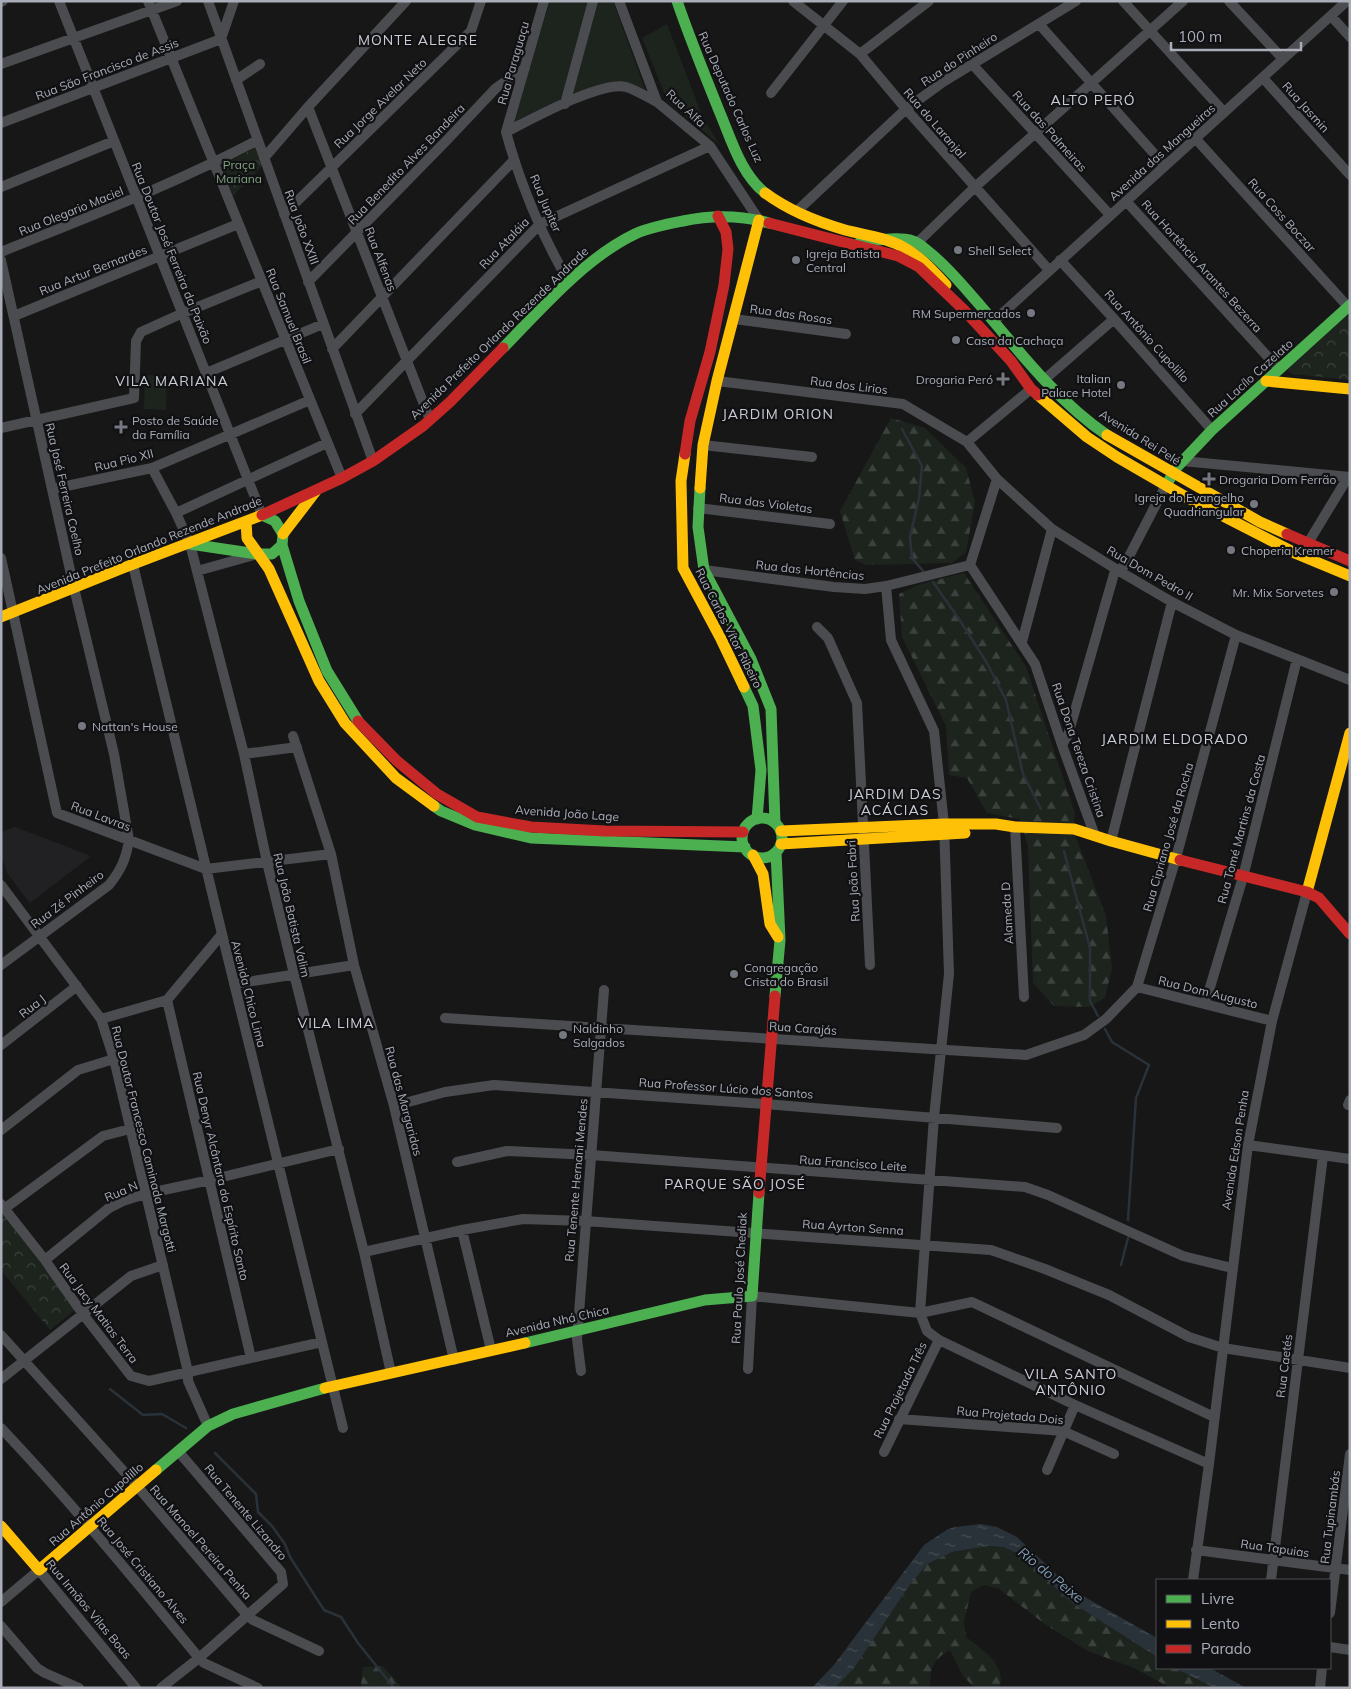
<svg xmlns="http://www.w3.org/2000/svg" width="1351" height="1689" font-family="Mulish,sans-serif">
<defs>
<pattern id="forest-firs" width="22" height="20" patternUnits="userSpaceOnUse" patternTransform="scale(1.25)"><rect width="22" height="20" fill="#1d241e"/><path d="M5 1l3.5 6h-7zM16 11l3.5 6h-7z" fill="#3b413d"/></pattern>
<pattern id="park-crowns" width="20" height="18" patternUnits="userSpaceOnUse" patternTransform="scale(1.25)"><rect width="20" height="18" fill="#1d241e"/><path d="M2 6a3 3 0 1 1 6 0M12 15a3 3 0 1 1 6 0" fill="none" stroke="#3b413d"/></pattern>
<pattern id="water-ripples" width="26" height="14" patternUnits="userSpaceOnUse" patternTransform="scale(1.25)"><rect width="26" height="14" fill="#2a3239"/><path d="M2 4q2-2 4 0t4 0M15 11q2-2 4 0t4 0" fill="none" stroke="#464d54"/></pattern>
</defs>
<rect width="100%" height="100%" fill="#171717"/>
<path fill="#212123" d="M15 827 91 856 30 903 7 873 1 854V832Z"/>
<path fill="#1d241e" d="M550 1H613L646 92C639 89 629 84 621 82 600 78 533 112 512 123Z
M667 24 703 118 720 145 668 102 642 38Z
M145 375 167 376 166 410 144 409Z"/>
<path fill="url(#forest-firs)" d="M891 418 925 428 966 468 975 502 966 552 952 563 866 565 855 560 840 511Z
M964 573 1026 667 1075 813 1073 830 1106 916 1112 968 1105 998 1089 1007 1054 1006 1033 983 1028 847 1020 819 987 813 967 778 949 775 946 726 902 637 899 594 921 584Z
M988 1546 1003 1547 1017 1553 1071 1602 1157 1657V1668H1175L1215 1688H1171L1134 1668 1088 1651 1046 1625 999 1589 984 1585 971 1592 964 1622 966 1637C981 1649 1008 1665 999 1688L974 1687 963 1676 950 1650C931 1661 931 1667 930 1688H835L854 1668 909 1586 927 1564 952 1552Z
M383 1666 402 1688H364L361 1685 363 1667Z"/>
<path fill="url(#park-crowns)" d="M255 148 262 166 233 196 221 166Z
M1350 316V380L1292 374 1288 371 1289 367 1345 317Z
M1 1211 76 1309 50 1330 1 1270Z"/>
<path fill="url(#water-ripples)" d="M981 1524 997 1527 1017 1537 1074 1591 1157 1638V1657L1071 1602 1017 1553 1003 1547 988 1546 952 1552 927 1564 909 1586 854 1668 835 1688H812L833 1666 924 1545 948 1529 955 1527Z
M1175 1668H1210L1246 1688H1215Z"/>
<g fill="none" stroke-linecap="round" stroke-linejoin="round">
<path stroke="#2a3239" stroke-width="2.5" d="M902 429 922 466 919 498 910 537 912 558 923 571
M933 582 959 619 987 663 1006 700 1023 774 1041 809
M1064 851 1090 948V1001L1098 1016
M1105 1029 1112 1042 1149 1065 1136 1098 1128 1220
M1121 1265 1128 1238
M110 1389 143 1415 162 1414 186 1428
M215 1453 256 1494 258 1512 272 1526 285 1544 290 1557 324 1610 341 1617 358 1643 394 1688"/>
<path stroke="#4b4c50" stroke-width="10" d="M59 1 262 515
M148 1 342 478
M208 1 373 461
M619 1 657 102 710 146 759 220
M793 1 860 54 906 109 1049 270
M1123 1 1224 112
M1229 1 1283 59
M1 2 3 1
M1331 16 1350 37
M1039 24 1165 166
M860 54 929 1
M1 64 177 1
M972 64 1110 215
M1263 78 1350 175
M236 80 260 64
M771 93 843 1
M565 104 593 1
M308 107 430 420
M1 123 221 39 234 1
M506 132C530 120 602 80 626 87 636 90 647 97 657 102
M506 132C520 183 542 236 569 282
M506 132 544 1
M1195 138 1350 309
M264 158 308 107 406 1
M1 187 114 141
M1126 201 1279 369
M797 211 906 109 943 82 1076 1
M284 214 471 31 481 1
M917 243 975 187 1183 1
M1 252C88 217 175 184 258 140
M1 260 74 588 114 754 129 840C126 859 121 870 109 885L1 965
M1060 260 1114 319 1212 430
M308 282 447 140 496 88 525 68
M14 316 238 224
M734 319 846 334
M994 321 1347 1
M332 349 514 160
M206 373 323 324
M1045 379 1114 319
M717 381 903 404 967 442 997 479 1052 529 1119 571 1172 602 1236 635 1350 680
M355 414 540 224 710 146
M1 428 134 398 136 341 141 332 183 313 262 281
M967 442 1031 389
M703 445 812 457
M1182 461 1350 477
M152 468 176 513 190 544 244 754 267 862 294 974 364 1252 391 1373
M52 489 152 468 310 400
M698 508 830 524
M176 513 327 443
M1308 543 1348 477
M1 558 57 813 206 869 331 854
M133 565 222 934 343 1428
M970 565 1035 664 1062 745 1095 836
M970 565 997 479
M704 570 834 587 865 589 886 586 970 565
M197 571 254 555
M886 586 891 640 934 731 944 824 949 974 934 1117 920 1313 927 1331 939 1340 1075 1405 1209 1464
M817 627 828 638 857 703 870 965
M1022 642 1052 529
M293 736 331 854 354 965 394 1106 454 1360
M1062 745 1068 735 1114 574 1124 566 1166 485
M244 754 297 747
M1015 827 1024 997
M1111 841 1172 602
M1 885 101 1019 114 1059 188 1372V1381L208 1426
M234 984 354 965
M1137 987 1272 1021
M167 1000 251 1358
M1205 1004 1243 877 1297 659
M445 1018 1026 1055 1084 1035 1106 1019 1137 987 1176 858 1236 635
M101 1019 167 1000 222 934
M1 1045 77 986
M1348 1105 1350 1100
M394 1106 445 1092 494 1085 765 1104 1057 1128
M1 1130 78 1070 114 1059
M1248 1145 1350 1159
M457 1162 507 1151 591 1155 1025 1187 1048 1195 1183 1256 1232 1268
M1 1204 45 1260 82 1313 131 1376 149 1381 322 1342
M4 1209 103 1136 130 1129
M462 1230 491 1350
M364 1252 462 1230 523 1219 585 1221 991 1250 1045 1269 1109 1295 1189 1337 1223 1348 1350 1368
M45 1260 109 1208 123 1201 145 1194 210 1180 339 1149
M1 1335 137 1486 248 1616 253 1620 319 1651
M748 1369 752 1296 920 1313 972 1302 1214 1417
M581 1371 577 1339 604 990
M1 1379 131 1276 163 1265
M899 1419 1063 1431 1114 1454
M1 1428C71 1502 135 1580 199 1658L204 1663 258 1688
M884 1452 939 1340
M1047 1470 1075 1405
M1196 1550 1350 1570
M1193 1580 1209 1464 1248 1145 1272 1021 1307 892
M1271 1580 1323 1156
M1 1602 39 1570 136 1688
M1330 1613 1350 1454
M1 1626 37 1668 45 1673 79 1688
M1330 1647 1350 1650
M161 1688 199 1658 283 1584 281 1572 178 1451
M1320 1688 1322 1668"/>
<path stroke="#4caf50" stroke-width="11" d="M677 1C690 39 705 76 720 113 731 139 741 174 765 193
M860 242C877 241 897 236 913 241 919 243 924 248 929 252 948 267 963 286 979 304 1017 349 1058 402 1107 435
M503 348C542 308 585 258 635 234 650 227 667 224 683 221 712 215 740 215 769 223
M1168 482 1177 467 1212 430 1350 305
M700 488 698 527 704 570 751 659 771 709 775 823
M262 515 275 521 283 534 282 545 299 601 327 671 358 721
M190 544 257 554H272L282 545
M744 687 753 706 761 770 757 819
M434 806 441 811 475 825 531 838 745 847
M742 838a20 20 0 1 1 40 0a20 20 0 1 1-40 0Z
M775 996 780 940 776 852
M525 1343 705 1300 752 1296 759 1193
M156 1470 208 1426 233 1414 325 1388"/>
<path stroke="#ffc107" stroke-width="11" d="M765 193C788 210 817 222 845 230 864 235 885 237 903 247 920 256 933 271 946 285
M1266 381 1350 389
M1038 395 1087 437 1117 457 1186 497 1297 554 1350 576
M1107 435 1260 522 1287 534
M685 454 681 481 683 568 721 639 744 687
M700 488 703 445 717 381 759 220
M246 522 247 538 269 569 319 681 345 723 396 778 434 806
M283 534 316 491
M1 617 123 568 262 515
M781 831 944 824H996L1015 827 1074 829 1111 841 1180 860
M781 844 965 833
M753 855 763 874 770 924 778 937
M1307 892 1350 733
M325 1388 525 1343
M1 1526 39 1570 156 1470"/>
<path stroke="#c62828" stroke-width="11" d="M769 223 898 256 919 267 964 310 1011 361 1031 389 1038 395
M685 454 690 421 710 352 724 285 728 249 726 232 718 216
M262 515 342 478 373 461 423 426 450 402 503 348
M1287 534 1350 561
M358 721 397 761 437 794 477 817 531 827 605 831 743 832
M1180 860 1307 892 1319 898 1350 934
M759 1193 775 996"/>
</g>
<g fill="#757880" stroke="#111113" stroke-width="2">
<circle cx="958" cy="250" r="5"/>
<circle cx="796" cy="260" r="5"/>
<circle cx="1031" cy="313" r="5"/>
<circle cx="956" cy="340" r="5"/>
<path d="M1000.5 371.5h5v5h5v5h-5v5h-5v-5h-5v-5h5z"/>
<circle cx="1121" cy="385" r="5"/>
<path d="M118.5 419.5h5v5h5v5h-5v5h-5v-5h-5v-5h5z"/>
<path d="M1206.5 471.5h5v5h5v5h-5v5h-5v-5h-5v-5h5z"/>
<circle cx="1254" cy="504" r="5"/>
<circle cx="1231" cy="550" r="5"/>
<circle cx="1334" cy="592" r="5"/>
<circle cx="82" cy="726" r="5"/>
<circle cx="734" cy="974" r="5"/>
<circle cx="563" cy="1035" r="5"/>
</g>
<g text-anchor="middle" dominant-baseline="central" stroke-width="4.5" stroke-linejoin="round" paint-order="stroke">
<g font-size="12" fill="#a8adb8" stroke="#111113">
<text transform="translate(959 59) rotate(-33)">Rua do Pinheiro</text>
<text transform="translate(513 63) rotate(-74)">Rua Paraguaçu</text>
<text transform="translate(107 69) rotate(-21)">Rua São Francisco de Assis</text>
<text transform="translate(731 97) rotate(66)">Rua Deputado Carlos Luz</text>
<text transform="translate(380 103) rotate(-44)">Rua Jorge Avelar Neto</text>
<text transform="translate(1306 107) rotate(48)">Rua Jasmin</text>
<text transform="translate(686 108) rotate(43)">Rua Alfa</text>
<text transform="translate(935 123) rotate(49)">Rua do Laranjal</text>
<text transform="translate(1050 131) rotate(48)">Rua das Palmeiras</text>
<text transform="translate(1162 152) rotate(-42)">Avenida das Mangueiras</text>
<text transform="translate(406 164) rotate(-46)">Rua Benedito Alves Bandeira</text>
<text transform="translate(546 203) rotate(67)">Rua Jupiter</text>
<text transform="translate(71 211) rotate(-22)">Rua Olegario Maciel</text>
<text transform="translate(1282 215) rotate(48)">Rua Coss Boczar</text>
<text transform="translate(302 227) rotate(70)">Rua João XXIII</text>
<text transform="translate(504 243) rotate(-46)">Rua Ataláia</text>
<text transform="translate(172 253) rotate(68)">Rua Doutor José Ferreira da Paixão</text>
<text transform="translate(381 259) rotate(69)">Rua Alfenas</text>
<text transform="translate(1202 266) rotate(48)">Rua Hortência Arantes Bezerra</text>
<text transform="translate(93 270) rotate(-22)">Rua Artur Bernardes</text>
<text transform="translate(791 314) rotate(8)">Rua das Rosas</text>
<text transform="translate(289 316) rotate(68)">Rua Samuel Brasil</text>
<text transform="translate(499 333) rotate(-44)">Avenida Prefeito Orlando Rezende Andrade</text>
<text transform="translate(1147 336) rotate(48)">Rua Antônio Cupolillo</text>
<text transform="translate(1250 378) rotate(-42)">Rua Lacílo Cazelato</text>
<text transform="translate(849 385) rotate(7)">Rua dos Lirios</text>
<text transform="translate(1140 437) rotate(32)">Avenida Rei Pelé</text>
<text transform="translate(124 460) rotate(-14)">Rua Pio XII</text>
<text transform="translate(65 489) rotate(77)">Rua José Ferreira Coelho</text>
<text transform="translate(766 503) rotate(7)">Rua das Violetas</text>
<text transform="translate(149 545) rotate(-22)">Avenida Prefeito Orlando Rezende Andrade</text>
<text transform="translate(810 570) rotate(6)">Rua das Hortências</text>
<text transform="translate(1150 573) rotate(30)">Rua Dom Pedro II</text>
<text transform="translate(729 628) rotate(63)">Rua Carlos Vítor Ribeiro</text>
<text transform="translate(1079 750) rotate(71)">Rua Dona Tereza Cristina</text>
<text transform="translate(567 813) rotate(4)">Avenida João Lage</text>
<text transform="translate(101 816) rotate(21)">Rua Lavras</text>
<text transform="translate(1241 829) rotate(-75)">Rua Tomé Martins da Costa</text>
<text transform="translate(1168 837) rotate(-74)">Rua Cipriano José da Rocha</text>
<text transform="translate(853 881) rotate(-93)">Rua João Fabri</text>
<text transform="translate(67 899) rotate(-37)">Rua Zé Pinheiro</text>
<text transform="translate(1007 913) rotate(-93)">Alameda D</text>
<text transform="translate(292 915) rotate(77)">Rua João Batista Valim</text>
<text transform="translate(1208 992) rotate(14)">Rua Dom Augusto</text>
<text transform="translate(249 994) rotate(76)">Avenida Chico Lima</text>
<text transform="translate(32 1006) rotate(-38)">Rua J</text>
<text transform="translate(803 1028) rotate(4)">Rua Carajás</text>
<text transform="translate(726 1088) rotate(4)">Rua Professor Lúcio dos Santos</text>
<text transform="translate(404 1101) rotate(75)">Rua das Margaridas</text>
<text transform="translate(144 1139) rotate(76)">Rua Doutor Francesco Caminada Margotti</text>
<text transform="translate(1235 1150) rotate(-81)">Avenida Edson Penha</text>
<text transform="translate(853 1163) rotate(4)">Rua Francisco Leite</text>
<text transform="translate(221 1176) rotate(77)">Rua Denyr Alcântara do Espírito Santo</text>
<text transform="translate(576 1180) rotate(-85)">Rua Tenente Hernani Mendes</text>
<text transform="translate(121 1191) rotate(-23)">Rua N</text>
<text transform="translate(853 1227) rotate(4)">Rua Ayrton Senna</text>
<text transform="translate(739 1278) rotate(-87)">Rua Paulo José Chediak</text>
<text transform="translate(99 1313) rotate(53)">Rua Jacy Matias Terra</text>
<text transform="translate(557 1321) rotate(-13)">Avenida Nhá Chica</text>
<text transform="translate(1284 1366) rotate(-83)">Rua Caetés</text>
<text transform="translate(900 1390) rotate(-64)">Rua Projetada Três</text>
<text transform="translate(1010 1415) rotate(5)">Rua Projetada Dois</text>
<text transform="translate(96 1504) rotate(-41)">Rua Antônio Cupolillo</text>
<text transform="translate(246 1512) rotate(50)">Rua Tenente Lizandro</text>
<text transform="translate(1330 1517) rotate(-83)">Rua Tupinambás</text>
<text transform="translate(201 1542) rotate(49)">Rua Manoel Pereira Penha</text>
<text transform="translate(1275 1548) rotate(8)">Rua Tapuias</text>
<text transform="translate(143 1570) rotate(50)">Rua José Cristiano Alves</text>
<text transform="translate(89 1609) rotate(50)">Rua Irmãos Vilas Boas</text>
</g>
<g font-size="12" fill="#7fa381" stroke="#111113">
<text x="239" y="164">Praça<tspan x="239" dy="14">Mariana</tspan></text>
</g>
<g font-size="12" fill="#a8adb8" stroke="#111113" text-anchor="start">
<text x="968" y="250">Shell Select</text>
<text x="806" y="253">Igreja Batista<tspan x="806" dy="14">Central</tspan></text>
<text x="1021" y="313" text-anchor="end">RM Supermercados</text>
<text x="966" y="340">Casa da Cachaça</text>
<text x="1111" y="378" text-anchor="end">Italian<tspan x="1111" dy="14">Palace Hotel</tspan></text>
<text x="993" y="379" text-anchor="end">Drogaria Peró</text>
<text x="132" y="420">Posto de Saúde<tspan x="132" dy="14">da Família</tspan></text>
<text x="1219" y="479">Drogaria Dom Ferrão</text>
<text x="1244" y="497" text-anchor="end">Igreja do Evangelho<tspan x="1244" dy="14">Quadriangular</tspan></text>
<text x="1241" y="550">Choperia Kremer</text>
<text x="1324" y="592" text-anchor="end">Mr. Mix Sorvetes</text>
<text x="92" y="726">Nattan's House</text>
<text x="744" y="967">Congregação<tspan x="744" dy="14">Crista do Brasil</tspan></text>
<text x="573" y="1028">Naldinho<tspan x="573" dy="14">Salgados</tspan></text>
</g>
<g font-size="14" letter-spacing="1" fill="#c9ccd4" stroke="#111113">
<text x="418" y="40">MONTE ALEGRE</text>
<text x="1093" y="100">ALTO PERÓ</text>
<text x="172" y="381">VILA MARIANA</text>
<text x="778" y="414">JARDIM ORION</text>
<text x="1175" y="739">JARDIM ELDORADO</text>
<text x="895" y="794">JARDIM DAS<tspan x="895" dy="16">ACÁCIAS</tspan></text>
<text x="336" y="1023">VILA LIMA</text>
<text x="735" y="1184">PARQUE SÃO JOSÉ</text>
<text x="1071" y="1374">VILA SANTO<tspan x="1071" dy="16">ANTÔNIO</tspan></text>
</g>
<g font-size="14" font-style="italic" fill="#7f9bb3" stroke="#111113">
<text transform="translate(1051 1575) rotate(39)">Rio do Peixe</text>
</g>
</g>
<rect width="1351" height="1689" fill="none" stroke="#a8adb8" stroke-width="5"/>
<rect x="1156" y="1579" width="175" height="90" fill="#111113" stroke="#4d4f55"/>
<rect x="1166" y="1595" width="25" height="8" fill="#4caf50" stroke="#4d4f55"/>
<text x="1201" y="1604" font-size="15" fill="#a8adb8">Livre</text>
<rect x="1166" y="1620" width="25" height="8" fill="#ffc107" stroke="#4d4f55"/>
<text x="1201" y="1629" font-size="15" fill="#a8adb8">Lento</text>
<rect x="1166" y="1645" width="25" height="8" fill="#c62828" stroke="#4d4f55"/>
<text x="1201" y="1654" font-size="15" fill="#a8adb8">Parado</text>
<path d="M1171 42v8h130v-8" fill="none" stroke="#a8adb8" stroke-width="2.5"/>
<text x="1178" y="42" font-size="15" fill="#a8adb8" stroke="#111113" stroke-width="4" paint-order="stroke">100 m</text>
</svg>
